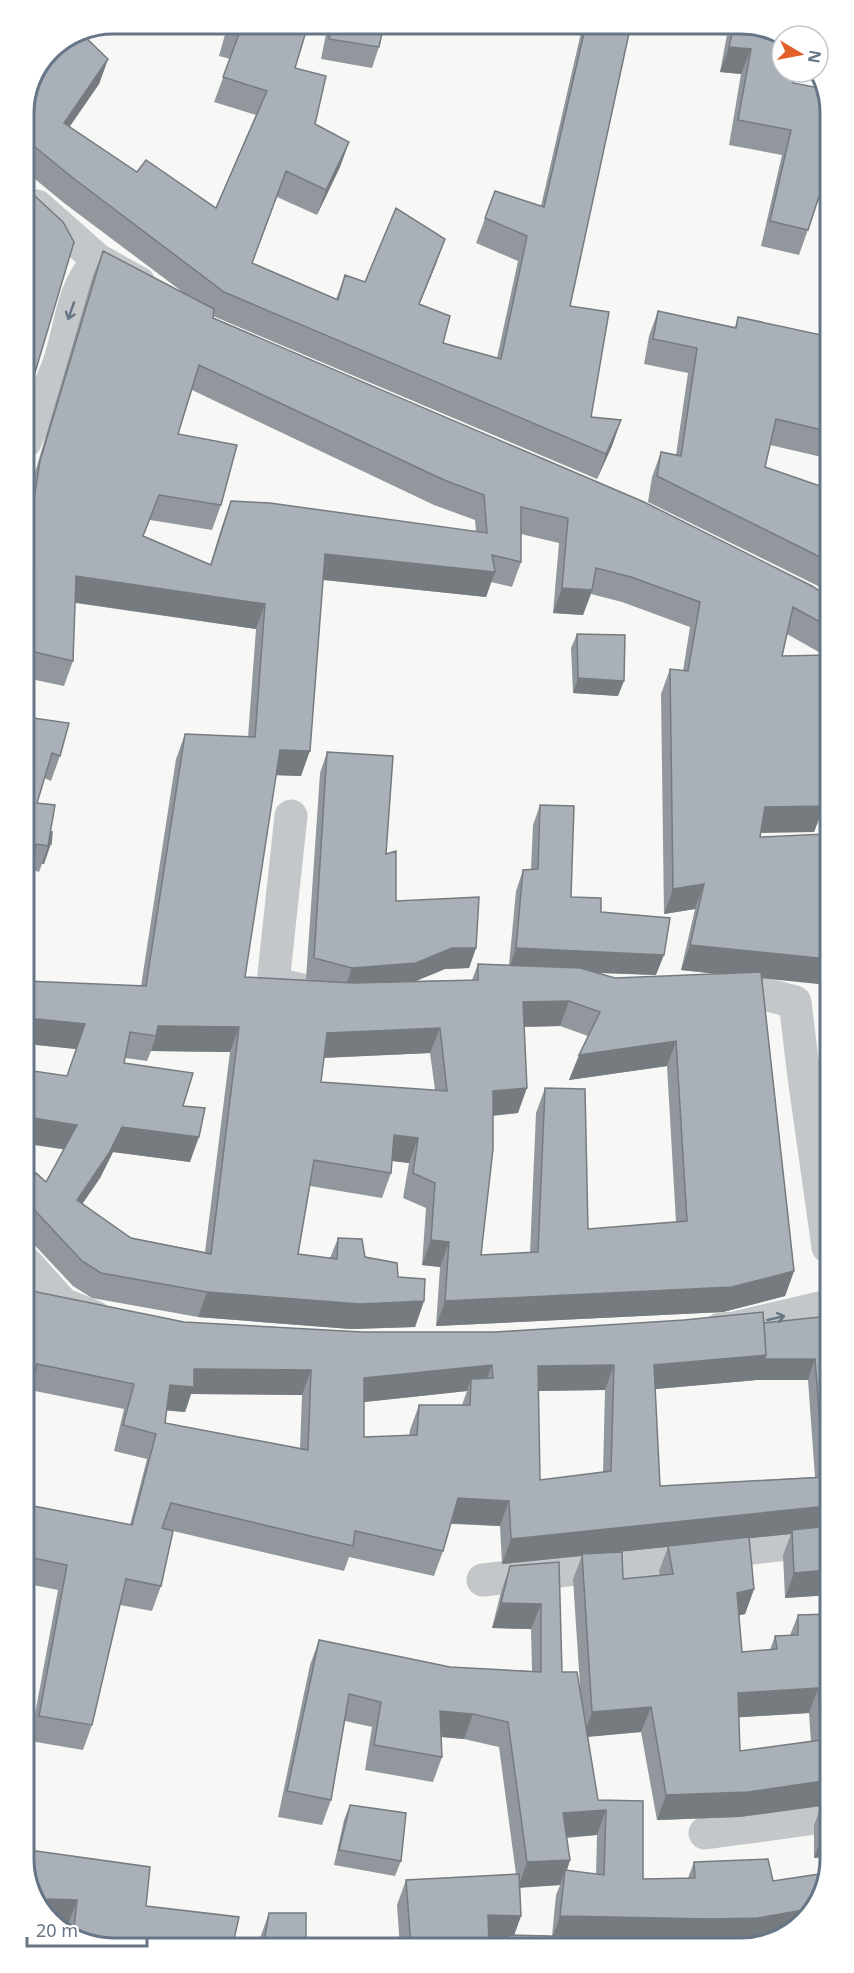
<svg xmlns="http://www.w3.org/2000/svg" width="854" height="1973" font-family="'Noto Sans',sans-serif">
<rect width="100%" height="100%" fill="#f7f8f5"/>
<g fill="none" stroke-linecap="round" stroke-linejoin="round">
<path stroke="#c3c7ca" stroke-width="33" d="M37 206 98 260 139 283
M25 442C36 417 48 392 58 366 73 325 68 297 98 260
M291 816 273 983 311 992
M718 990 753 991 795 1002 804 1077
M828 1076 804 1077 828 1247
M27 1264 63 1304 95 1317
M720 1329 734 1328 828 1306
M483 1580 829 1539
M705 1833 830 1816"/>
</g>
<path fill="#91979d" fill-rule="evenodd" d="M228 24H295V68L315 124 349 142 340 167 317 215 277 197 252 263 336 299 345 275 365 282 436 264 419 305 443 343 497 358 518 261 476 243 495 191 541 206 583 24H631L570 306 591 417 621 420 612 446 597 479 213 316V318L827 596V805H824L814 832H761L760 837 762 978 794 1271 785 1296 723 1312 436 1326 440 1267 422 1265 426 1208 403 1198 409 1163 392 1161 391 1173 382 1198 310 1186 298 1254 330 1258 338 1238 398 1277 424 1301 415 1327 351 1329 198 1317 92 1298 73 1286 27 1237V1189L46 1182 64 1149 67 1076 76 1049 27 1044 26 981 141 986 176 759 185 734 248 737 256 629 75 603 73 661 64 686 26 678 25 523 31 486 93 276 103 251 184 293 64 203 24 170V108L108 59 99 84 69 127 137 172 216 208 256 115 214 102 230 59 219 56ZM192 390 434 505 475 520 476 532 231 501 222 526 210 565 143 536 150 520 212 530 221 505 178 434ZM521 534 559 543 553 613 583 615 591 594 622 602 690 627 683 671 670 669 661 694 664 914 695 909 681 970 717 974 615 978 596 973 656 975 601 912 571 897 540 805 533 825 531 869 523 870 516 891 509 965 478 964 472 980 415 981 445 969 469 968 476 948 396 901 386 854 327 752 320 773 306 979 312 980 245 977 276 775 301 776 323 580 486 597 491 582 512 587 521 562ZM787 634 824 655 782 656ZM560 1026 588 1036 569 1080 667 1066 676 1222 588 1229 545 1088 536 1113 530 1253 481 1255 493 1116 518 1113 524 1027ZM151 1051 230 1052 205 1252 131 1238 82 1204 100 1178 113 1152 190 1162 183 1106 124 1063 125 1058 147 1061ZM430 1053 435 1090 321 1082 324 1058Z
M328 24H384L379 47 372 68 321 59Z
M729 24H747L793 83 825 89V202L818 201 799 255 761 246 782 155 729 145 741 74 720 72Z
M658 311 735 327 738 317 826 336V458L770 445 765 467 826 488 827 591 816 585 648 502 652 477 661 452 676 455 688 373 644 364 649 336Z
M577 634 618 696 573 693 571 648Z
M26 717 60 756 51 781 44 778 37 803 51 832H52L44 864H42L39 872 33 870Z
M27 1290 184 1322 362 1332H495L764 1323 829 1316V1595L785 1598 783 1555 791 1534 749 1538 754 1589 745 1614 739 1615 742 1652 770 1650 775 1636 790 1635 798 1615 829 1614 830 1856 814 1858V1825L821 1806 739 1817 657 1820 641 1732 588 1737 598 1800 643 1801V1879L688 1878 694 1862 749 1943H739V1944L505 1946 507 1941 488 1940 489 1946 400 1947 397 1905 406 1880 516 1874 499 1747 464 1739 441 1737 442 1757 433 1782 365 1770 372 1727 345 1721 331 1800 322 1825 278 1817 310 1665 319 1640 450 1667 532 1671 531 1629 492 1628 501 1592 510 1566 559 1562 562 1672 580 1686 573 1579 582 1556 502 1564 500 1526 451 1524 443 1551 434 1576 349 1557 344 1571 173 1531 161 1586 152 1611 120 1605 92 1725 83 1750 30 1741 58 1590 28 1584V1505L130 1525 147 1459 114 1451 124 1409 30 1390ZM757 1380H808L815 1477 660 1486 655 1389ZM605 1390 603 1472 540 1480 538 1391ZM467 1391 462 1405H419L410 1430 409 1436 364 1437V1402ZM191 1394 302 1395 300 1449 165 1423 166 1410 185 1412ZM668 1547 659 1571 660 1575 623 1579 615 1552ZM809 1713 811 1742 740 1751 739 1717ZM597 1835 596 1874 567 1870 570 1860 567 1838ZM560 1885 556 1895 552 1936 514 1935 521 1916 520 1887Z
M350 1805 401 1861 395 1876 334 1865 344 1820Z
M29 1889 146 1906 107 1949 67 1934 68 1925Z
M269 1913 306 1947 259 1948 260 1938Z"/>
<path fill="#767b80" d="M729 47 751 49 741 74 720 72Z
M108 59 99 84 55 148 64 123Z
M349 142 340 167 317 215 326 190Z
M445 239 436 264 409 329Z
M621 420 612 446 597 479 606 454Z
M325 554 495 572 486 597 316 579Z
M76 576 265 604 256 629 66 601Z
M562 588 592 590 583 615 553 613Z
M578 678 624 681 618 696 573 693Z
M280 750 310 751 301 776 271 775Z
M825 780H827V805H816Z
M824 806 814 832 756 833 765 807Z
M48 844H51L44 864H42L48 846Z
M704 884 695 909 664 914 673 889Z
M690 945 828 959V985L681 970Z
M452 948H476L469 968 445 969 409 984 345 988 352 968Z
M516 948 664 955 656 975 509 969Z
M569 1001 560 1026 514 1027 523 1002Z
M27 1018 85 1024 76 1049 27 1044Z
M158 1026 239 1027 230 1052 151 1051 156 1036Z
M440 1028 430 1053 317 1058 327 1033Z
M676 1041 667 1066 569 1080 579 1055Z
M527 1088 518 1113 484 1116 493 1091Z
M27 1117 77 1125 68 1150 27 1144Z
M122 1127 199 1137 190 1162 113 1152 100 1178 68 1225 77 1200Z
M394 1135 418 1138 409 1163 385 1160Z
M431 1240 449 1242 440 1267 422 1265Z
M794 1271 785 1296 723 1312 436 1326 445 1301Z
M207 1292 424 1301 415 1327 351 1329 198 1317Z
M766 1355 757 1380 645 1390 654 1365Z
M764 1359H815L808 1380H757Z
M492 1365 483 1390 471 1379 467 1391 355 1403 364 1378Z
M614 1365 605 1390 529 1391 538 1366Z
M194 1369 311 1370 302 1395 191 1394 185 1412 161 1410 170 1385Z
M458 1498 509 1501 500 1526 449 1523Z
M828 1506 819 1531 792 1530 791 1534 502 1564 511 1539Z
M826 1510H829V1529L819 1531Z
M829 1570V1595L785 1598 794 1573Z
M754 1589 745 1614 728 1618 737 1593Z
M501 1603 541 1604 531 1629 492 1628Z
M818 1688 809 1713 729 1718 738 1693Z
M651 1707 641 1732 583 1737 592 1712Z
M440 1711 473 1714 464 1739 431 1736Z
M830 1780V1804L823 1800 821 1806 739 1817 657 1820 666 1795Z
M606 1810 597 1835 554 1838 563 1813Z
M830 1832V1856L814 1858 823 1833Z
M570 1860 565 1876V1870L560 1885 518 1888 527 1862Z
M48 1899 77 1900 68 1925H55L44 1910Z
M815 1908V1910L778 1938 749 1943 703 1944 551 1941 560 1916Z
M488 1915 521 1916 512 1941 509 1935 507 1941 479 1940Z"/>
<path fill="#a9b0b7" stroke="#767b80" stroke-width="1.5" fill-rule="evenodd" d="M230 24H295L307 28 295 68 326 76 315 124 349 142 326 190 286 171 252 263 338 300 345 275 365 282 396 208 445 239 419 304 450 316 443 343 501 359 527 236 485 218 495 191 544 207 586 24H631L570 306 609 312 591 417 621 420 606 454 224 292 73 178 24 138V108L50 50 84 36 108 59 64 123 137 172 146 160 216 208 267 91 223 77 239 34 228 31Z
M332 24H384L379 47 329 39Z
M734 24H747L782 37V72H795L793 83 825 89V178L808 230 770 221 791 130 738 120 751 49 729 47Z
M24 186 63 222 74 242 25 406Z
M103 251 214 309 213 318 644 502 812 586 827 596V626L793 607 782 656 827 655V780H825L824 806 765 807 760 837 825 834 823 864 827 865 828 959 690 945 704 884 673 889 670 669 688 671 700 602 631 577 596 568 592 590 562 588 568 518 521 507V562L492 555 495 572 325 554 310 751 280 750 245 977 353 983 478 980V964L580 968 615 978 761 972 794 1271 732 1287 445 1301 449 1242 431 1240 435 1183 413 1173 418 1138 394 1135 391 1173 314 1160 298 1254 337 1259 338 1238 362 1239 365 1257 397 1263 398 1277 425 1279 424 1301 360 1304 207 1292 101 1273 82 1261 27 1202V1189L36 1173 46 1182 77 1125 27 1117V1070L67 1076 85 1024 27 1018 26 981 146 986 185 734 255 737 265 604 76 576 73 661 26 650 25 557 40 461ZM199 365 444 480 484 495 487 533 270 503 231 501 211 565 143 536 159 495 221 505 237 445 178 434ZM569 1001 600 1012 579 1055 676 1041 687 1221 588 1229 585 1089 545 1088 538 1252 481 1255 493 1149V1091L527 1088 523 1002ZM158 1026 239 1027 211 1254 131 1238 77 1200 109 1153 122 1127 199 1137 205 1108 183 1106 193 1073 124 1063 130 1032 156 1036ZM440 1028 447 1091 321 1082 327 1033Z
M658 311 736 328 738 317 826 336V431L776 419 765 467 826 488V560L657 476 661 452 681 456 697 348 653 339Z
M577 634 625 635 624 681 578 678Z
M26 717 69 723 60 756 52 753 37 803 55 805 48 846 36 844 26 913Z
M327 752 393 756 386 854 396 851V901L479 897 476 948H452L416 963 352 968 314 958Z
M540 805 574 806 571 897 601 898V912L670 918 664 955 516 948 523 870 538 869Z
M51 832H52L51 844H49Z
M27 1290 184 1322 362 1332H495L684 1320 763 1312 766 1355 654 1365 660 1486 826 1477 828 1506 511 1539 509 1501 458 1498 443 1551 355 1531 353 1546 171 1503 162 1528 173 1531 161 1586 126 1579 92 1725 39 1716 67 1565 28 1557V1505L132 1525 156 1434 123 1425 134 1384 37 1364 28 1399ZM492 1365 493 1378 471 1379 470 1405H419L417 1435 364 1437V1378ZM614 1365 611 1471 540 1480 538 1366ZM194 1369 311 1370 308 1450 165 1423 170 1385 194 1387Z
M829 1316V1510H826L828 1506 826 1477H824L815 1359H764L766 1355 764 1323Z
M829 1526V1570L794 1573 792 1530Z
M749 1537 754 1589 737 1593 742 1652 777 1649 775 1636 798 1635V1615L829 1614 830 1780 748 1792 666 1795 651 1707 592 1712 582 1554 622 1552 623 1579 673 1574 668 1546ZM818 1688 821 1740 740 1751 738 1693Z
M559 1562 562 1672H577L598 1800 643 1801V1879L695 1878 694 1862 768 1859 773 1881 826 1873 815 1908 758 1918 712 1919 560 1916 565 1870 604 1875 606 1810 563 1813 570 1860 527 1862 508 1722 473 1714 440 1711 442 1757 374 1745 381 1702 349 1694 331 1800 287 1791 319 1640 450 1667 541 1672V1604L501 1603 510 1566Z
M28 1671 33 1673 28 1694Z
M830 1799V1832L823 1833V1800Z
M350 1805 406 1813 401 1861 339 1850Z
M29 1850 150 1867 146 1906 239 1917 232 1948 107 1949 73 1936 77 1900 48 1899V1915L29 1889Z
M519 1874 521 1916 488 1915 489 1946 411 1947 406 1880Z
M269 1913H306V1947L263 1948Z
M509 1935 711 1940 739 1937V1944L509 1946Z"/>
<defs><path id="oneway-shaft" d="M-6 0H5M1.5-3L5.5 0L1.5 3" fill="none" stroke-width="1.6" stroke-linecap="round" stroke-linejoin="round" transform="scale(1.5)"/></defs>
<g stroke="#667686">
<use href="#oneway-shaft" transform="translate(71 311) rotate(109)"/>
<use href="#oneway-shaft" transform="translate(776 1318) rotate(-13)"/>
</g>
<path d="M0 0H854V1973H0ZM113 34H741A79 79 0 0 1 820 113V1859A79 79 0 0 1 741 1938H113A79 79 0 0 1 34 1859V113A79 79 0 0 1 113 34Z" fill="#fff" fill-rule="evenodd"/>
<path fill="none" stroke="#667686" stroke-width="3" d="M113 34H741A79 79 0 0 1 820 113V1859A79 79 0 0 1 741 1938H113A79 79 0 0 1 34 1859V113A79 79 0 0 1 113 34Z"/>
<g transform="translate(800 54) rotate(100)"><circle r="28" fill="#ffffff" stroke="#c2c8cf" stroke-width="1.5"/>
<path d="M0-4.5L10 22L0 15L-10 22Z" fill="#e35f29"/>
<text y="-9" font-size="16" font-weight="bold" text-anchor="middle" fill="#667686">N</text>
</g>
<path d="M27 1937v9h120v-9" fill="none" stroke="#667686" stroke-width="3"/>
<text x="36" y="1937" font-size="18" fill="#667686" stroke="#ffffff" stroke-width="4.5" paint-order="stroke">20 m</text>
</svg>
